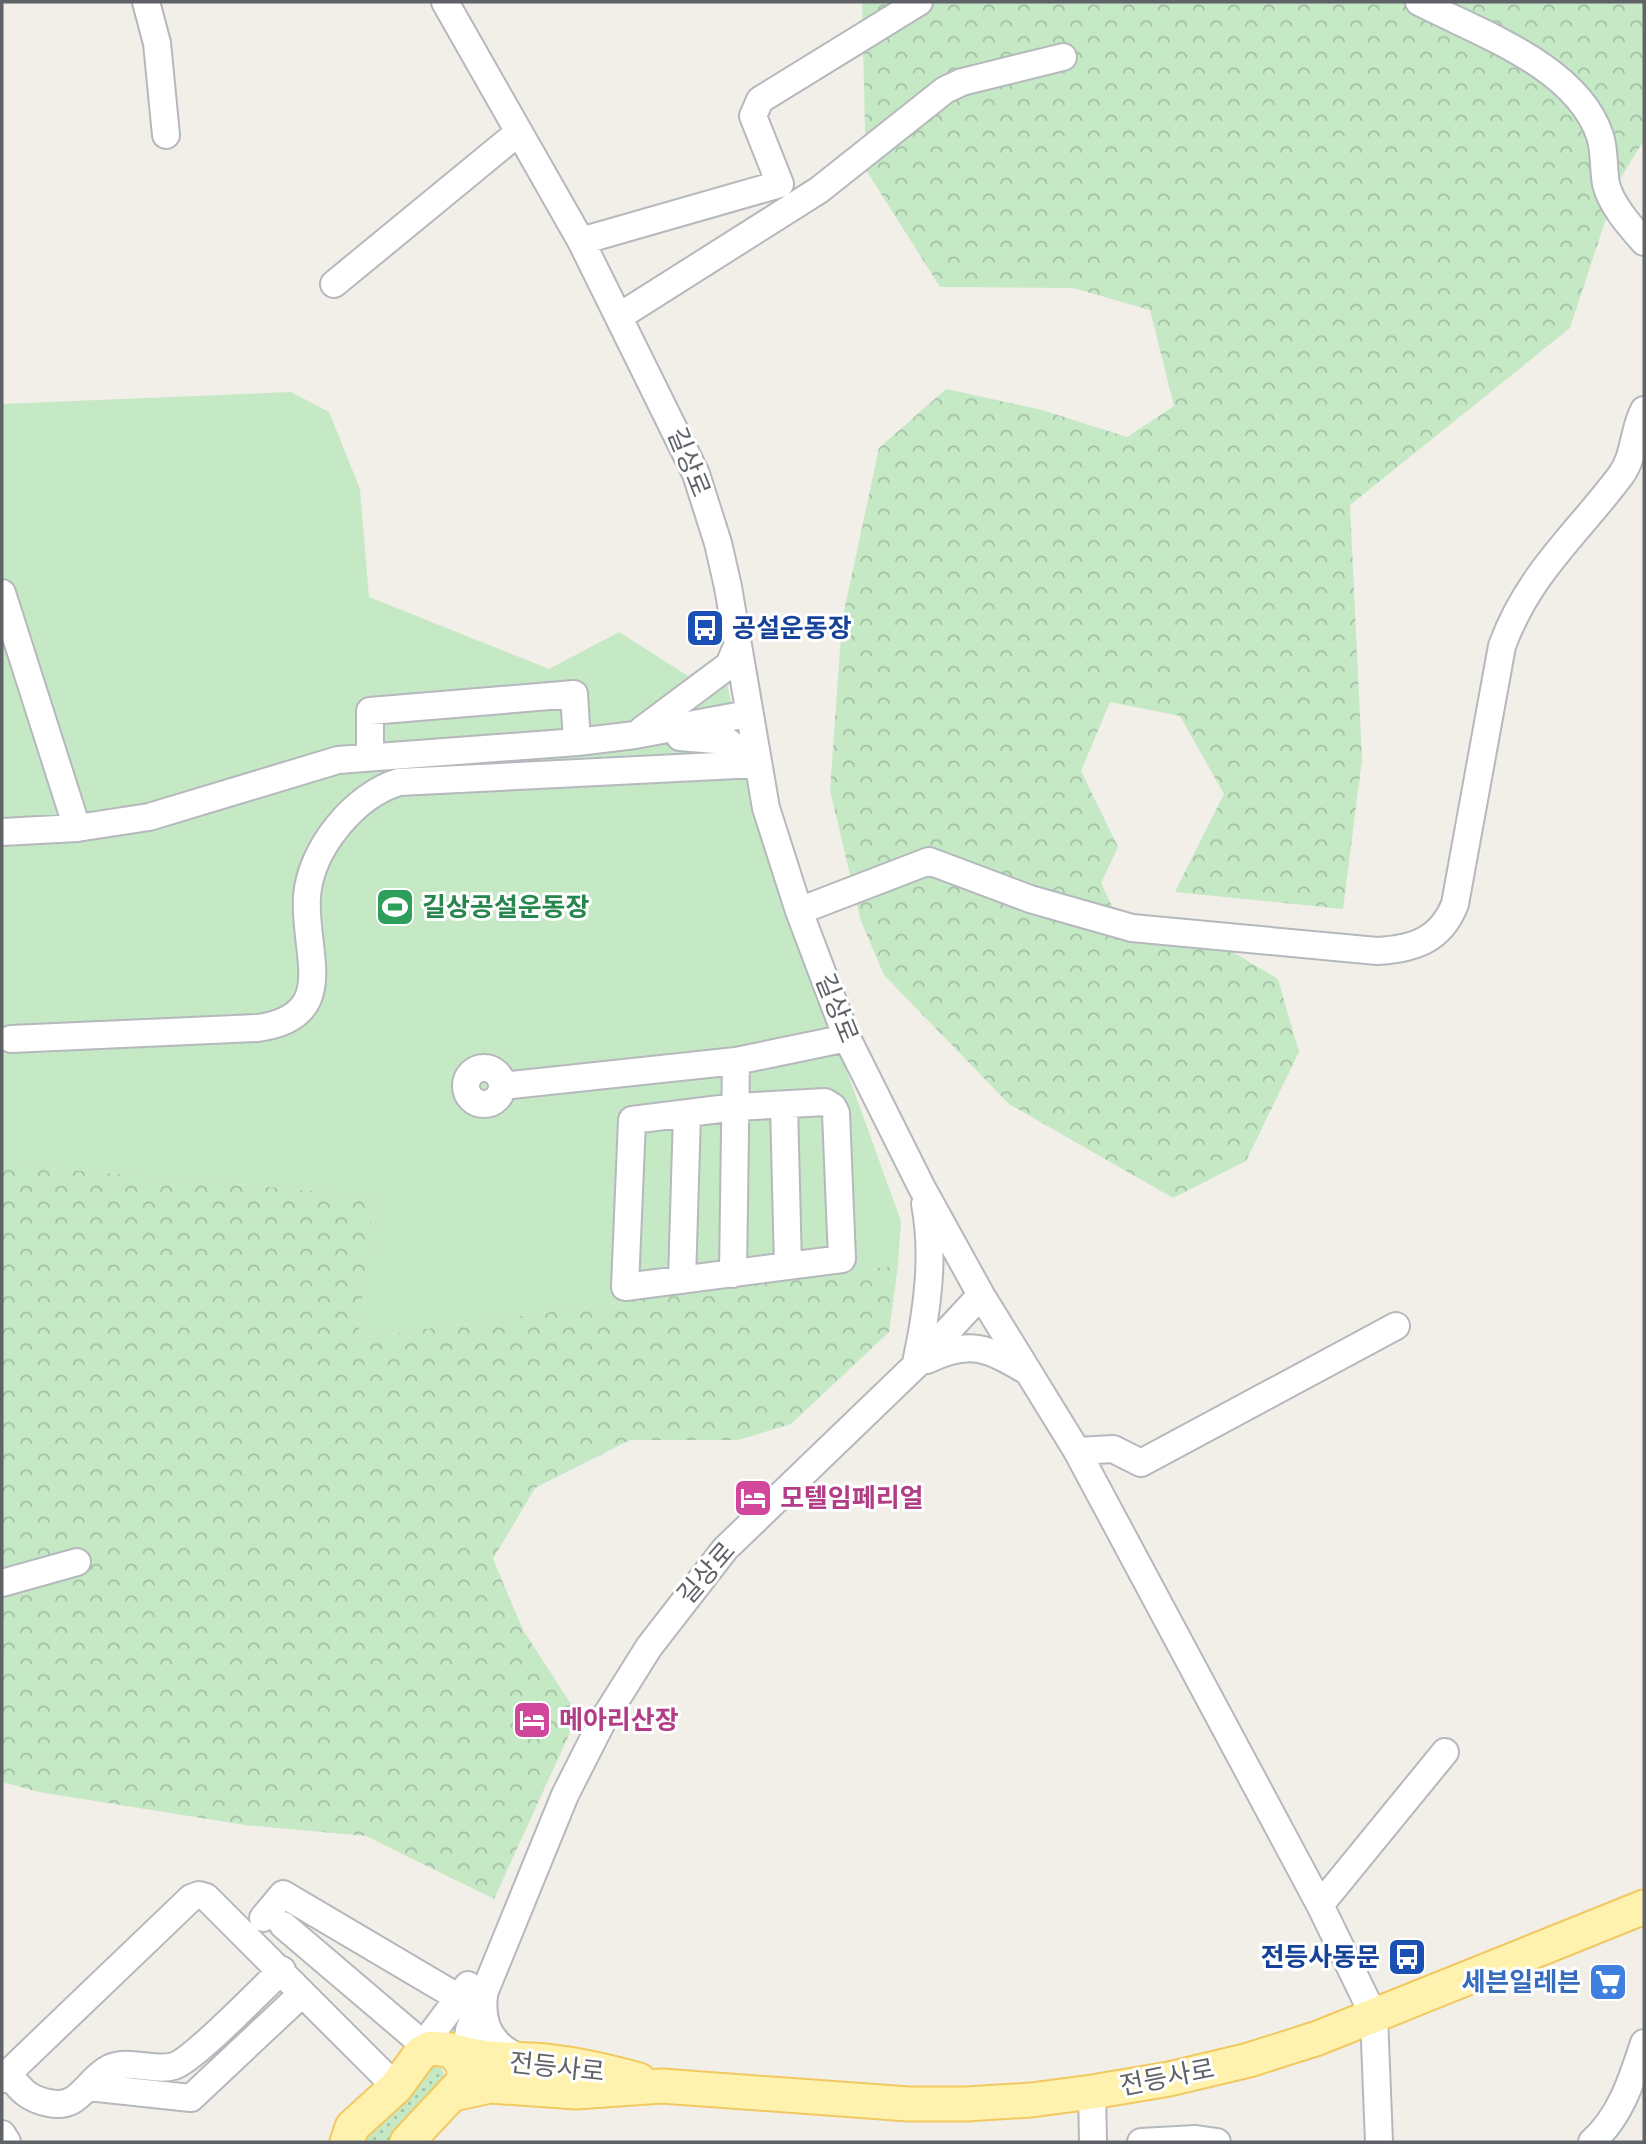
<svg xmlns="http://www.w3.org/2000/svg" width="1646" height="2144" font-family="Figtree,'Noto Sans KR',sans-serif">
<defs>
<pattern id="green-dots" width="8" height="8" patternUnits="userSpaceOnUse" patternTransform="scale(1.75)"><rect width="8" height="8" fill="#c5e8c5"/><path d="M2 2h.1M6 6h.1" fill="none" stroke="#a3c0a4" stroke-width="1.8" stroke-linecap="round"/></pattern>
<pattern id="forest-crowns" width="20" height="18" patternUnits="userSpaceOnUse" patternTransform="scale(1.75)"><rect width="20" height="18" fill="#c5e8c5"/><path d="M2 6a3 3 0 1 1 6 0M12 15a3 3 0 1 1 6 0" fill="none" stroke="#a3c0a4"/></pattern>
</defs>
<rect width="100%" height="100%" fill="#f1efe8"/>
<path fill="url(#green-dots)" d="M431 2066 441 2068 446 2077 390 2142H363L364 2138Z"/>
<path fill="url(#forest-crowns)" d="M862 2H1644V140L1618 182 1570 328 1350 505 1362 760 1343 909 1175 892 1224 794 1180 716 1110 702 1081 771 1118 847 1101 883 1128 939 1226 948 1278 979 1299 1052 1246 1161 1173 1198 1009 1104 884 975 861 921 830 790 842 621 879 448 946 389 1042 410 1127 437 1174 406 1150 310 1073 288 940 287 866 170Z
M2 1153 28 1166 374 1196 358 1338 898 1265 889 1332 791 1424 738 1440H630L535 1488 493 1559 523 1630 578 1715 494 1899 366 1836 245 1825 39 1792 2 1782Z"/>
<path fill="#c5e8c5" d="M291 392 329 412 360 489 369 597 549 669 619 632 688 676 721 653 753 812 901 1221 898 1265 358 1338 374 1196 28 1166 2 1153V404Z"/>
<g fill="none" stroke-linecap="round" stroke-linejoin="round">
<defs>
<path id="minor" d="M146 2 157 43 166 135
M445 2 581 241 696 474 718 543 728 587 766 808 799 911 847 1038 922 1188 981 1295 916 1365 725 1549 649 1647 602 1722 565 1795 469 2030 464 2065
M1419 2C1479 33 1577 66 1600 136 1605 151 1603 168 1606 184 1611 205 1630 226 1644 242
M581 241 780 184 753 116 760 100 919 2
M334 284 519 132
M620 316 819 190 945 90 962 82 1063 57
M2 593 77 828
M642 730 729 665 737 646
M680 737 727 741 757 764
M370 757V711L574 694 577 742
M2 832 77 828 149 817 338 760 577 742 635 735 748 714
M799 911 929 861 1030 899 1132 928 1377 951C1414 949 1441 940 1455 904L1502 646C1528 574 1577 534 1621 475 1635 456 1633 430 1644 410
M11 1039 258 1028C341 1016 303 953 307 896 311 848 355 795 399 782L757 764
M466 1086a18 18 0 1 1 36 0a18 18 0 1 1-36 0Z
M502 1086 736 1061 847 1038
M825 1102 833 1107 836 1113 842 1259 625 1287 632 1120 736 1107Z
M784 1105 788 1266
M733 1274 736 1061
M682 1280 687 1114
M981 1295 1077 1451 1320 1905 1374 2016 1379 2142
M927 1360C971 1339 987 1348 1027 1371
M916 1363C927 1312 935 1256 925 1204
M1077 1451 1113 1449 1141 1463 1396 1326
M2 1583 77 1562
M1320 1905 1445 1752
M263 1918 283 1894 459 1998
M283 1925 424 2045
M484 1996C480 2028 495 2050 525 2059
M412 2060 468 1985
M8 2074C21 2090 28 2099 49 2103 80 2110 86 2080 110 2068 129 2059 154 2072 174 2066 194 2060 262 1988 282 1970
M2 2079 191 1898 199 1895 206 1897 396 2087
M88 2087 191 2098 291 2004
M1092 2092 1093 2142
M2 2134 7 2142
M1141 2142 1196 2139 1217 2142
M1592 2142C1621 2116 1632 2079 1644 2043"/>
<path id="major" d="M451 2050C479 2059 503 2059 532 2060 569 2062 603 2070 639 2080
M453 2094 490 2086 576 2092 662 2086 909 2104H966L1031 2100 1092 2092 1169 2079 1249 2060 1318 2038 1644 1907
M347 2142 352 2127 396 2087 421 2053 431 2048 451 2050 464 2065V2081L407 2142"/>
</defs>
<use href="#minor" stroke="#b5b8bc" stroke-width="30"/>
<use href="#major" stroke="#f2c960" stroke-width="37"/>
<use href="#minor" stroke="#fff" stroke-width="26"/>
<use href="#major" stroke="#fff2af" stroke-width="33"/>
</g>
<defs>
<symbol id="bus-square" viewBox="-11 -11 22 22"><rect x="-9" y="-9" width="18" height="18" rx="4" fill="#1a4fb4" stroke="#fff"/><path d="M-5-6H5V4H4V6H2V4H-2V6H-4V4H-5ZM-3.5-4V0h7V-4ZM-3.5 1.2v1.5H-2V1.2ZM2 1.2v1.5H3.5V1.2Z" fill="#fff"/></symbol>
<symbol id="stadium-square" viewBox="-11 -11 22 22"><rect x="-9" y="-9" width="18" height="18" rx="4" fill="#2e9e5b" stroke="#fff"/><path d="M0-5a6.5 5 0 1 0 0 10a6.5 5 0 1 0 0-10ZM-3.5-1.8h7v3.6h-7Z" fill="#fff"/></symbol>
<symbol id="hotel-square" viewBox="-11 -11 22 22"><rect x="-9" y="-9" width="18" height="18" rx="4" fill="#d1479c" stroke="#fff"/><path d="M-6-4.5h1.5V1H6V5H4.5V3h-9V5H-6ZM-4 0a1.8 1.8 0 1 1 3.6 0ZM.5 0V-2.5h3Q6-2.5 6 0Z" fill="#fff"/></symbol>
<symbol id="supermarket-square" viewBox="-11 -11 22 22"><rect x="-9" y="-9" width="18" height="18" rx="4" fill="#3f7fe0" stroke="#fff"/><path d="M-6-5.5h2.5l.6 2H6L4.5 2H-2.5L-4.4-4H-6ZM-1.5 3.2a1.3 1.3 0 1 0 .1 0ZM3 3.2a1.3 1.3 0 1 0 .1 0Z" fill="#fff"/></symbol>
</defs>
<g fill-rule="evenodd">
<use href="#bus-square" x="683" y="606" width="44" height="44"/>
<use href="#stadium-square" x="373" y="885" width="44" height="44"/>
<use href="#hotel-square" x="731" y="1476" width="44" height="44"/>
<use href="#hotel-square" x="510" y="1698" width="44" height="44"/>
<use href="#bus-square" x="1385" y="1935" width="44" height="44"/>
<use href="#supermarket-square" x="1586" y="1960" width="44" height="44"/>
</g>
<g text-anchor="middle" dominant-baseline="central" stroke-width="6" stroke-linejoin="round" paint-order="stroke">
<g font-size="26" fill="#5f6368" stroke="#fff">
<text transform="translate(689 462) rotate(68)">길상로</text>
<text transform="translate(837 1008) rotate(68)">길상로</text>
<text transform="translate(706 1573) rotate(-49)">길상로</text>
<text transform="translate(557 2067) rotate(6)">전등사로</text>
<text transform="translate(1167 2077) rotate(-11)">전등사로</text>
</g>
<g font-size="26" font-weight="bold" fill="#164399" stroke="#fff" text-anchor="start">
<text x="732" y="628">공설운동장</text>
<text x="1380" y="1957" text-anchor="end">전등사동문</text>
</g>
<g font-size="26" font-weight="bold" fill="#27864d" stroke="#fff" text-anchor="start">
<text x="422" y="907">길상공설운동장</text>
</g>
<g font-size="26" font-weight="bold" fill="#b23c85" stroke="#fff" text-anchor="start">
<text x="780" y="1498">모텔임페리얼</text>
<text x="559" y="1720">메아리산장</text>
</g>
<g font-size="26" font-weight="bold" fill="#366cbe" stroke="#fff" text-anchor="end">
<text x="1581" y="1982">세븐일레븐</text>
</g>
</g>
<rect width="1646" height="2144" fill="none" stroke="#5f6368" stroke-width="7"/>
</svg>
